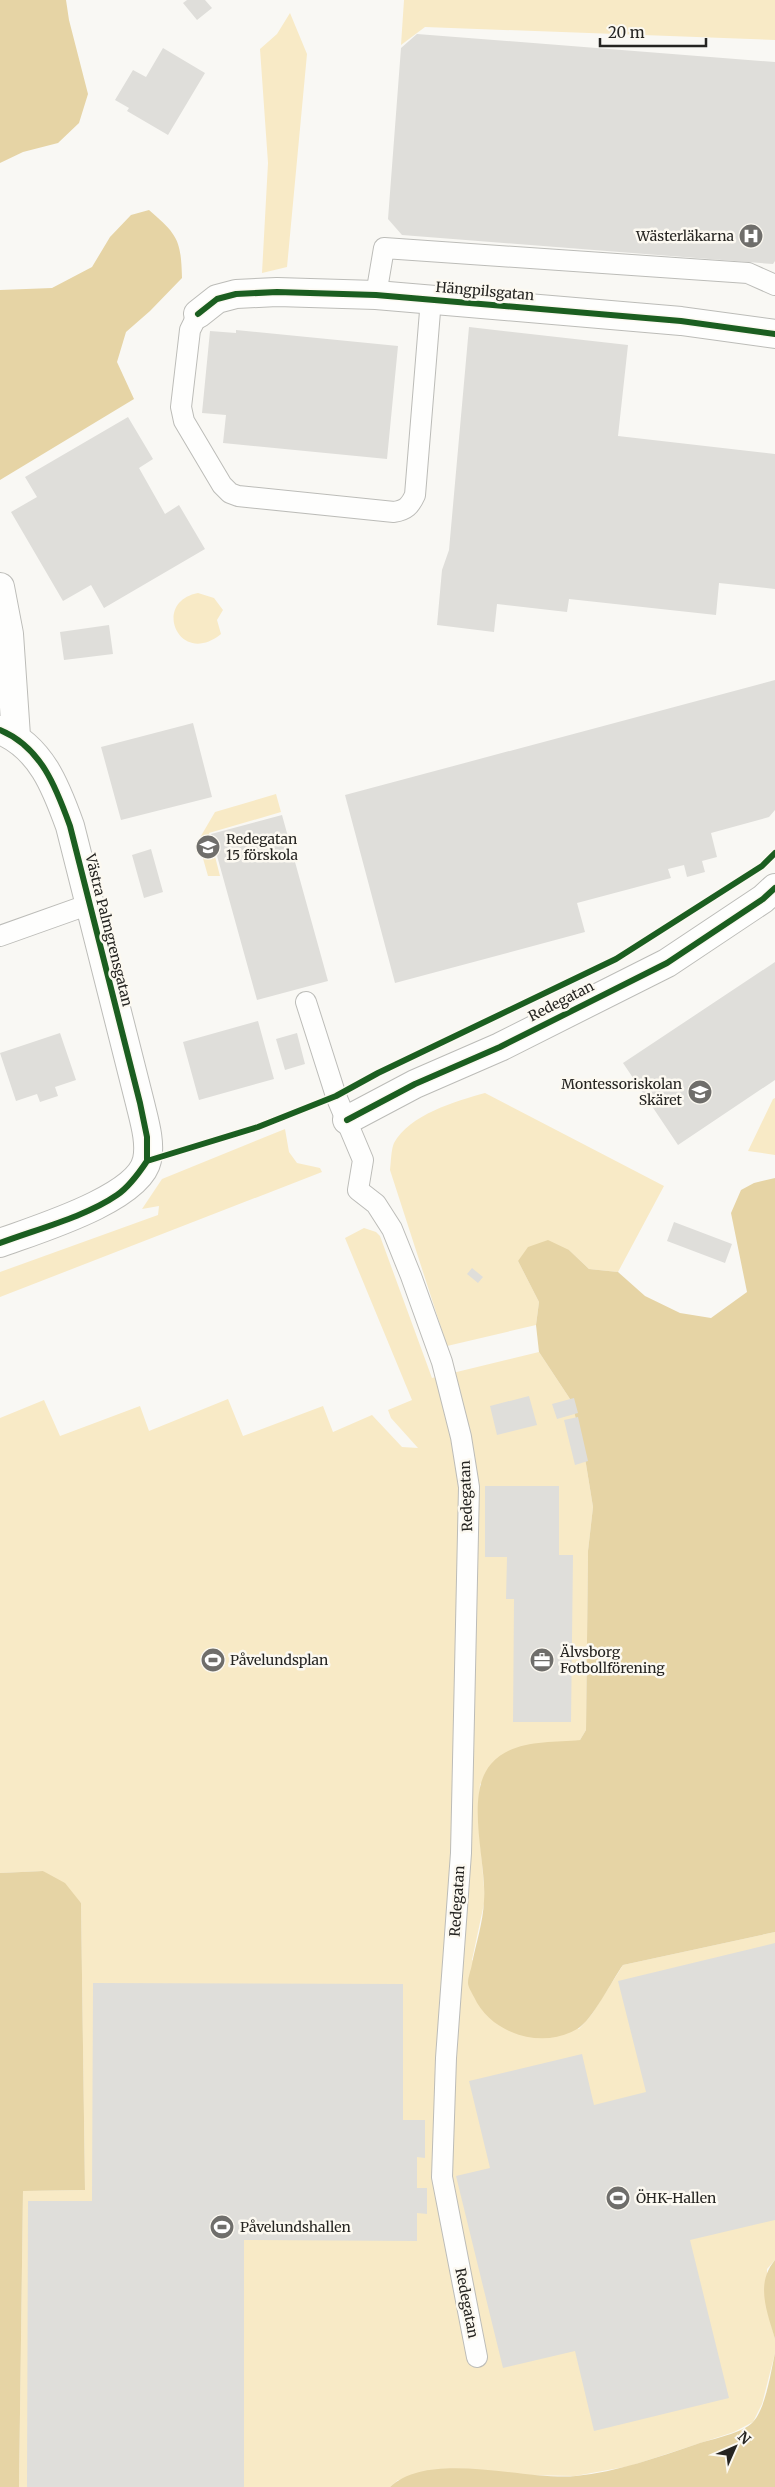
<svg xmlns="http://www.w3.org/2000/svg" width="775" height="2487" font-family="Merriweather,serif">
<rect width="100%" height="100%" fill="#f9f8f4"/>
<path fill="#f8eac6" d="M404 0H775V40L425 27 401 45Z
M290 13 307 54 287 267 262 273 268 163 260 49 277 34Z
M198 593 214 598 223 610 217 620 221 634C179 668 151 602 198 593Z
M276 794 281 812 209 833 220 876H208L198 841 215 812Z
M485 1093 664 1186 618 1272 589 1269 569 1250 518 1261 539 1302 536 1325 447 1346 390 1170C391 1162 391 1150 394 1143 409 1115 456 1101 485 1093Z
M775 1098V1155L748 1151 773 1099Z
M285 1129 289 1152 297 1163 320 1168 322 1172 0 1297V1272L158 1215 159 1206 142 1209 162 1179Z
M364 1228 376 1232 380 1236 432 1378 539 1352 572 1402 586 1464 593 1507 588 1551 586 1730 580 1740 480 1784 478 1815 485 1899 472 1960 579 2029 592 2014 623 1965 775 1932V2260L767 2269V2309L775 2339V2353L762 2404 753 2422 734 2432 630 2466 575 2476 524 2475 398 2480 390 2487H19L23 2191 85 2190 81 1903 43 1871 0 1873V1418L44 1400 60 1436 140 1406 149 1431 228 1399 243 1436 323 1406 333 1432 372 1415 402 1447 418 1448 391 1418 388 1410 412 1400 345 1238Z"/>
<path fill="#e6d4a5" d="M0 0H66L69 20 88 94 79 123 58 143 23 152 0 163Z
M149 210C178 235 181 240 182 278L150 311 126 332 117 362 134 399 0 480V290L52 288 92 267 110 237 131 215Z
M775 1178V1932L623 1965C612 1980 592 2021 577 2029 542 2050 491 2034 474 1997 472 1993 468 1987 468 1983 468 1977 471 1970 472 1964 476 1943 483 1923 484 1901 487 1864 464 1795 491 1764 513 1739 550 1743 580 1740L586 1730 588 1551 593 1507 586 1464 572 1402 539 1352 536 1325 539 1302 518 1261 528 1247 548 1240 569 1250 589 1269 618 1272 645 1296 680 1313 711 1318 747 1292 731 1213 741 1190 754 1183Z
M43 1871 65 1883 81 1903 85 2190 23 2191 19 2487H0V1873Z
M775 2260V2339C767 2311 755 2284 775 2260Z
M775 2353V2487H390C430 2449 525 2481 576 2476 617 2472 658 2457 697 2444 712 2439 743 2433 753 2422 766 2408 771 2371 775 2353Z"/>
<path fill="#dfdeda" d="M187 0H205L212 8 197 20 183 3Z
M417 34 775 62V261L773 264 402 235 388 219 401 48Z
M163 48 205 73 168 135 127 111 129 108 115 100 133 70 146 77Z
M469 327 628 345 618 436 775 454V589L719 583 716 615 569 599 567 612 497 604 494 632 437 625 442 570 449 550Z
M236 330 398 346 387 459 223 443 226 415 202 413 210 331 236 333Z
M128 417 153 459 139 468 165 514 179 505 205 549 104 608 91 585 63 601 11 512 37 497 25 477Z
M109 625 113 654 64 660 60 632Z
M775 680V810L769 817 711 833 717 857 702 861 705 872 687 877 684 865 668 869 671 878 577 903 585 932 395 983 345 795Z
M193 723 212 797 121 820 101 747Z
M282 815 328 981 257 1000 211 834Z
M151 849 163 892 144 898 132 855Z
M775 962V1080L678 1145 623 1063Z
M258 1021 274 1079 199 1100 183 1042Z
M60 1033 76 1080 55 1087 58 1096 40 1102 37 1094 16 1101 0 1053Z
M297 1033 305 1064 285 1070 276 1039Z
M674 1222 732 1244 725 1263 667 1241Z
M472 1268 483 1277 478 1283 467 1274Z
M529 1396 537 1425 497 1435 490 1406Z
M574 1398 578 1413 557 1419 552 1404Z
M578 1417 588 1461 575 1465 564 1420Z
M485 1486H559V1555H573L571 1722H513L514 1599H506L507 1557H485Z
M775 1943V2220L690 2240 729 2398 594 2431 575 2351 503 2368 456 2176 490 2168 469 2081 582 2054 594 2105 646 2092 618 1981Z
M93 1983 403 1984V2120H425V2158L417 2157V2188H427V2214L417 2213V2241L244 2240V2487H27L28 2201H92Z"/>
<g fill="none" stroke-linecap="round" stroke-linejoin="round">
<defs>
<path id="lane" d="M376 295 384 248 748 273 775 285
M198 314 190 330 181 407 184 421 222 485 230 493 238 496 394 512C406 510 410 506 415 495L431 299
M0 936 90 904
M306 1002 336 1096 363 1160 358 1190 376 1204 392 1229 411 1276 442 1362 461 1437 469 1487 461 1853 446 2058 442 2177 477 2357"/>
<path id="street" d="M198 314 217 299 236 294 277 292 376 295 681 321 775 334
M0 587 9 634 16 736
M0 730C41 747 56 787 70 826L140 1103C144 1120 151 1142 147 1160 139 1199 35 1230 0 1243
M347 1120 415 1084 500 1047 667 963 763 899 775 888"/>
</defs>
<use href="#lane" stroke="#bcbcb8" stroke-width="22"/>
<use href="#street" stroke="#bcbcb8" stroke-width="30"/>
<use href="#lane" stroke="#fefefd" stroke-width="20"/>
<use href="#street" stroke="#fefefd" stroke-width="28"/>
<defs>
<path id="cycleway" d="M198 314 217 299 236 294 277 292 376 295 681 321 775 334
M0 730C41 747 56 787 70 826L140 1103 147 1137V1161
M347 1120 415 1084 500 1047 667 963 763 899 775 888
M147 1161 258 1127 336 1096 378 1073 616 959 762 866 775 853
M0 1243C37 1229 85 1217 117 1195 129 1187 139 1173 147 1161"/>
</defs>
<use href="#cycleway" stroke="#fcf9f1" stroke-width="9"/>
<use href="#cycleway" stroke="#1b5e20" stroke-width="6"/>
</g>
<defs>
<symbol id="hospital-disc" viewBox="-11 -11 22 22"><circle r="9.5" fill="#6f6e6b" stroke="#fcf9f1"/><path d="M-5-5h3v3.5h4V-5h3V5h-3V1.5h-4V5h-3Z" fill="#fff"/></symbol>
<symbol id="school-disc" viewBox="-11 -11 22 22"><circle r="9.5" fill="#6f6e6b" stroke="#fcf9f1"/><path d="M0-5L7-2L0 1L-7-2ZM-4 1L0 2.5L4 1V4Q0 6-4 4Z" fill="#fff"/></symbol>
<symbol id="stadium-disc" viewBox="-11 -11 22 22"><circle r="9.5" fill="#6f6e6b" stroke="#fcf9f1"/><path d="M0-5a6.5 5 0 1 0 0 10a6.5 5 0 1 0 0-10ZM-3.5-1.8h7v3.6h-7Z" fill="#fff"/></symbol>
<symbol id="office-disc" viewBox="-11 -11 22 22"><circle r="9.5" fill="#6f6e6b" stroke="#fcf9f1"/><path d="M-6-3h4V-5.5h4V-3h4V5H-6ZM-1-4.5V-3h2v-1.5ZM-6 0V1H6V0Z" fill="#fff"/></symbol>
</defs>
<g fill-rule="evenodd">
<use href="#hospital-disc" x="737" y="222" width="28" height="28"/>
<use href="#school-disc" x="194" y="833" width="28" height="28"/>
<use href="#school-disc" x="686" y="1078" width="28" height="28"/>
<use href="#stadium-disc" x="199" y="1646" width="28" height="28"/>
<use href="#office-disc" x="528" y="1646" width="28" height="28"/>
<use href="#stadium-disc" x="604" y="2184" width="28" height="28"/>
<use href="#stadium-disc" x="208" y="2213" width="28" height="28"/>
</g>
<g text-anchor="middle" dominant-baseline="central" stroke-width="5" stroke-linejoin="round" paint-order="stroke">
<g font-size="14" fill="#252421" stroke="#fcf9f1" text-anchor="start">
<text x="734" y="236" text-anchor="end">Wästerläkarna</text>
<text x="226" y="839">Redegatan<tspan x="226" dy="16">15 förskola</tspan></text>
<text x="682" y="1084" text-anchor="end">Montessoriskolan<tspan x="682" dy="16">Skäret</tspan></text>
<text x="560" y="1652">Älvsborg<tspan x="560" dy="16">Fotbollförening</tspan></text>
<text x="230" y="1660">Påvelundsplan</text>
<text x="636" y="2198">ÖHK-Hallen</text>
<text x="240" y="2227">Påvelundshallen</text>
</g>
<g font-size="14" fill="#252421" stroke="#fcf9f1">
<text transform="translate(485 291) rotate(5)">Hängpilsgatan</text>
<text transform="translate(109 930) rotate(76)">Västra Palmgrensgatan</text>
<text transform="translate(561 1001) rotate(-27)">Redegatan</text>
<text transform="translate(466 1496) rotate(-92)">Redegatan</text>
<text transform="translate(457 1901) rotate(-86)">Redegatan</text>
<text transform="translate(467 2303) rotate(79)">Redegatan</text>
</g>
</g>
<g transform="translate(735 2447) rotate(45)" stroke="#fcf9f1" stroke-width="4" paint-order="stroke">
<path d="M0-4L9 19L0 12L-9 19Z" fill="#252421"/>
<text y="-8" font-size="14" font-weight="bold" text-anchor="middle" fill="#252421">N</text>
</g>
<path d="M600 38v8h106v-8" fill="none" stroke="#252421" stroke-width="2.5"/>
<text x="608" y="38" font-size="15" fill="#252421" stroke="#fcf9f1" stroke-width="4" paint-order="stroke">20 m</text>
</svg>
